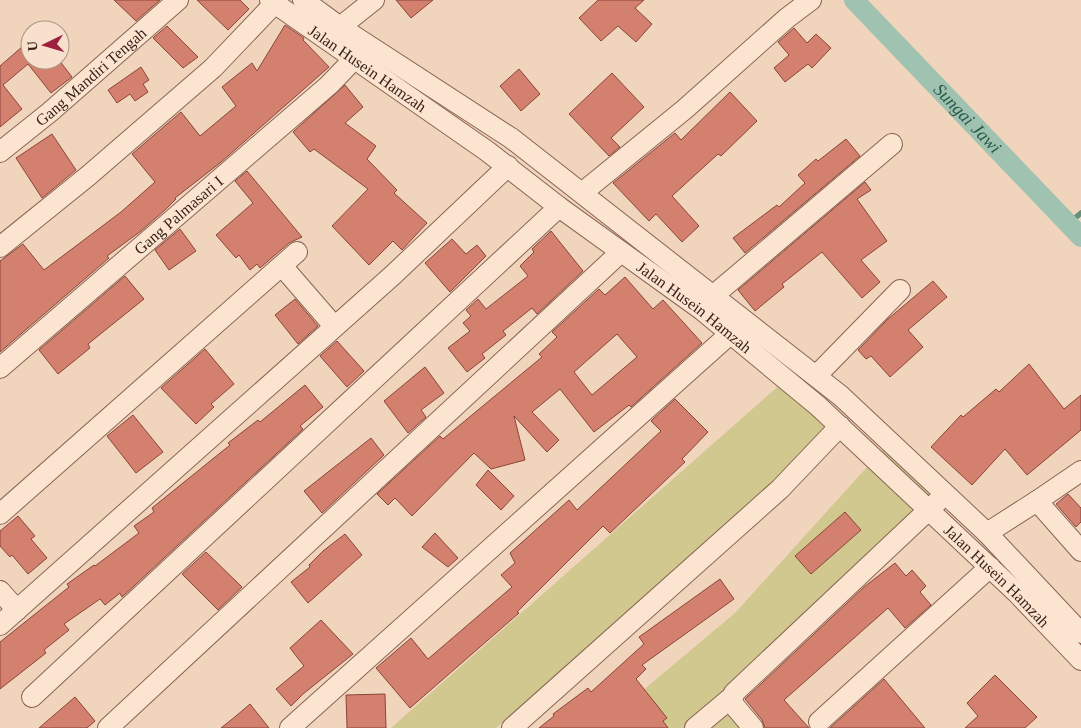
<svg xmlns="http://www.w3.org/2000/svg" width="1081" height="728" font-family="Georgia,serif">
<rect width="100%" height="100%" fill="#f1d4bc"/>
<path fill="#d0c88f" d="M783 382 841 430 496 728H391Z
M887 445 942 496 725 698 746 728H598L735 613Z"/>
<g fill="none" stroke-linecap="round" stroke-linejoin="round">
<path stroke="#67907c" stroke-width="5.5" d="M1068 224 1081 213"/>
<path stroke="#a0c2b0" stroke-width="20" id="s1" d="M854 0 1081 237"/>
</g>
<path fill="#d3806f" stroke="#8b4538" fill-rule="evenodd" d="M114 0H160L136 21Z
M197 0H240L249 9 228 30Z
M396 0H433L411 18Z
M598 0H644L635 8 652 24 636 42 618 26 601 41 579 18Z
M285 25 304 38 303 40 329 67 220 163 175 198 176 199 166 209 141 231 107 256 109 258 0 352V261L23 244 44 270 121 212 155 182 132 154 181 112 200 136 236 106 222 87 252 63 257 71Z
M167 26 198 57 183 68 153 38Z
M794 28 807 43 816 34 831 48 812 68 808 64 785 82 774 68 789 55 778 42Z
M30 40V60H59L72 77 51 93 28 64 3 85 22 109 0 127V66Z
M141 67 149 80 143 84 148 92 135 101 130 94 117 103 108 90Z
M519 69 540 94 521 111 500 86Z
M612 73 644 107 611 138 620 147 609 156 569 114Z
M345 85 363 107 345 123 376 146 367 159 397 190 394 193 427 223 402 250 393 241 369 265 332 226 368 189 314 149 310 152 293 132Z
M730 92 757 121 721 156 718 154 672 196 699 226 682 242 656 214 649 221 613 183 675 133 681 140Z
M52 134 76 170 42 198 16 158Z
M846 139 860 156 745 253 733 238 777 205 779 207 805 183 798 175 816 159 818 161Z
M247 171 302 237 289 243 260 268 257 264 250 270 239 255 236 258 216 235 253 203 235 181Z
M865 182 871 190 857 199 887 241 861 260 880 282 862 298 822 252 782 284 784 287 755 311 738 290Z
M180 229 196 251 169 270 155 250Z
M551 231 583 271 537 314 532 308 503 331 506 335 482 354 485 358 467 372 448 348 470 331 463 323 471 316 466 310 478 299 486 309 528 276 520 266 534 252 532 249Z
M452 239 466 254 477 245 486 256 450 292 425 263Z
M125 276 144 299 88 344 90 348 58 374 39 350Z
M625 277 653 309 663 300 702 343 631 407 629 405 594 432 560 389 532 412 559 440 547 452 514 416 525 460 491 469 474 453 412 516 395 498 388 505 377 494 440 436 443 439 542 357 539 354 557 337 552 332 599 289 605 295ZM617 334 637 357 592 395 574 372Z
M933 281 947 297 908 330 923 347 890 377 871 356 866 359 858 350 888 319Z
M295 299 318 326 298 344 275 315Z
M337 341 364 371 347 387 320 356Z
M205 349 234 384 211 404 214 407 196 424 161 388Z
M1029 364 1064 409 1081 395V430L1027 475 1005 449 972 485 931 447 961 415 963 417 996 389 999 392Z
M425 367 444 393 421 410 426 417 408 433 384 401Z
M305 385 323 407 300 426 303 429 122 597 120 593 105 605 100 599 64 624 69 630 44 650 46 653 0 689V642L69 587 67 584 94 565 95 566 139 533 134 526 154 512 152 508 230 445 228 443 258 420 260 422Z
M675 399 708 432 682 459 685 462 610 533 603 526 517 612 519 613 410 708 376 668 411 638 428 659 512 587 501 575 515 563 510 553 569 500 577 510 661 431 651 421Z
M133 415 163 452 136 473 107 436Z
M371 438 384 455 322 513 304 491Z
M488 470 514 496 501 510 476 485Z
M1068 494 1081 508V522L1076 527 1056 504Z
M845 512 861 530 811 574 795 556Z
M18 516 35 536 31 539 47 558 28 574 12 555 10 557 0 546V531Z
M435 533 458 558 448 567 422 547Z
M345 534 362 555 308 603 291 582 310 567 309 565 323 551Z
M206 552 242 587 218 610 182 574Z
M895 563 906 576 912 570 926 586 920 592 931 605 905 628 888 608 784 700 809 728H765L762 720 745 699 864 587Z
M720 579 734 599 642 665 646 669 636 679 667 718 663 721 668 728H539L554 716 553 714 588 688 591 692 644 644 639 637Z
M321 620 353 654 303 694 291 706 276 689 304 666 290 648Z
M995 675 1037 717 1025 728H965L978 716 967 703Z
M884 679 925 728H830Z
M385 694 386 728H347L346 695Z
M75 697 95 721 87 728H39Z
M250 704 269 728H221L236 716Z"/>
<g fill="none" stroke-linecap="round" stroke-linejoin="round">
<defs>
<g id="minor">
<path id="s2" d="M270 0 487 151 559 207 702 310 818 406 1017 593 1081 660"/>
<path d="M303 0 340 27 511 138 841 396 987 533 1081 633"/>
<path d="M340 27 374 0"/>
<path id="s3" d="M0 152 50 112 178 0"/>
<path d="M583 192 685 109 787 18 811 0"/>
<path d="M0 247 88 176 213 68 275 3"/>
<path d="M282 266 334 326"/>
<path d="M714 295 892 144"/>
<path id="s4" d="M0 368 329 85 355 58"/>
<path d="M816 376 900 290"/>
<path d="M1037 501 1081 471"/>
<path d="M0 514 297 252"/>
<path d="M987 533 1037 501 1081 551"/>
<path d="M0 591 17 610"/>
<path d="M0 625 393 275 508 166"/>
<path d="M32 697 559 207"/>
<path d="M819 722 990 567"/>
<path d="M108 728 621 252"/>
<path d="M290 728 730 334"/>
<path d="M512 728 780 489 840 426"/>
<path d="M695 728 732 697"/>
<path d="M753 728 732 703 734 693 938 501"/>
</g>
</defs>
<use href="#minor" stroke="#8a6454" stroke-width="22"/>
<use href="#minor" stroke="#fbe4d0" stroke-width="20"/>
</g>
<g text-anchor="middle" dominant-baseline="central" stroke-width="4" stroke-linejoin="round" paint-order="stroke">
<g font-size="16" fill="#38221a" stroke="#f8e1cc">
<text stroke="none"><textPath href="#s2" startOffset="119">Jalan Husein Hamzah</textPath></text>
<text stroke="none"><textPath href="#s3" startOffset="118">Gang Mandiri Tengah</textPath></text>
<text stroke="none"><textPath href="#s4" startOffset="235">Gang Palmasari I</textPath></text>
<text stroke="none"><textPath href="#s2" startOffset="524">Jalan Husein Hamzah</textPath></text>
<text stroke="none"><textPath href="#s2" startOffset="929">Jalan Husein Hamzah</textPath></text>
</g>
<g font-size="18" font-style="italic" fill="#28594a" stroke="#f8e1cc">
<text stroke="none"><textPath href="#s1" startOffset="164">Sungai Jawi</textPath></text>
</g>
</g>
<g transform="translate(45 45) rotate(265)"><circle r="24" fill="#f8e1cc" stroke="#ab9585"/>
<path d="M0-4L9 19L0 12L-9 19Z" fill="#9e203f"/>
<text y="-8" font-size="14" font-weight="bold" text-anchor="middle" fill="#38221a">U</text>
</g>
</svg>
